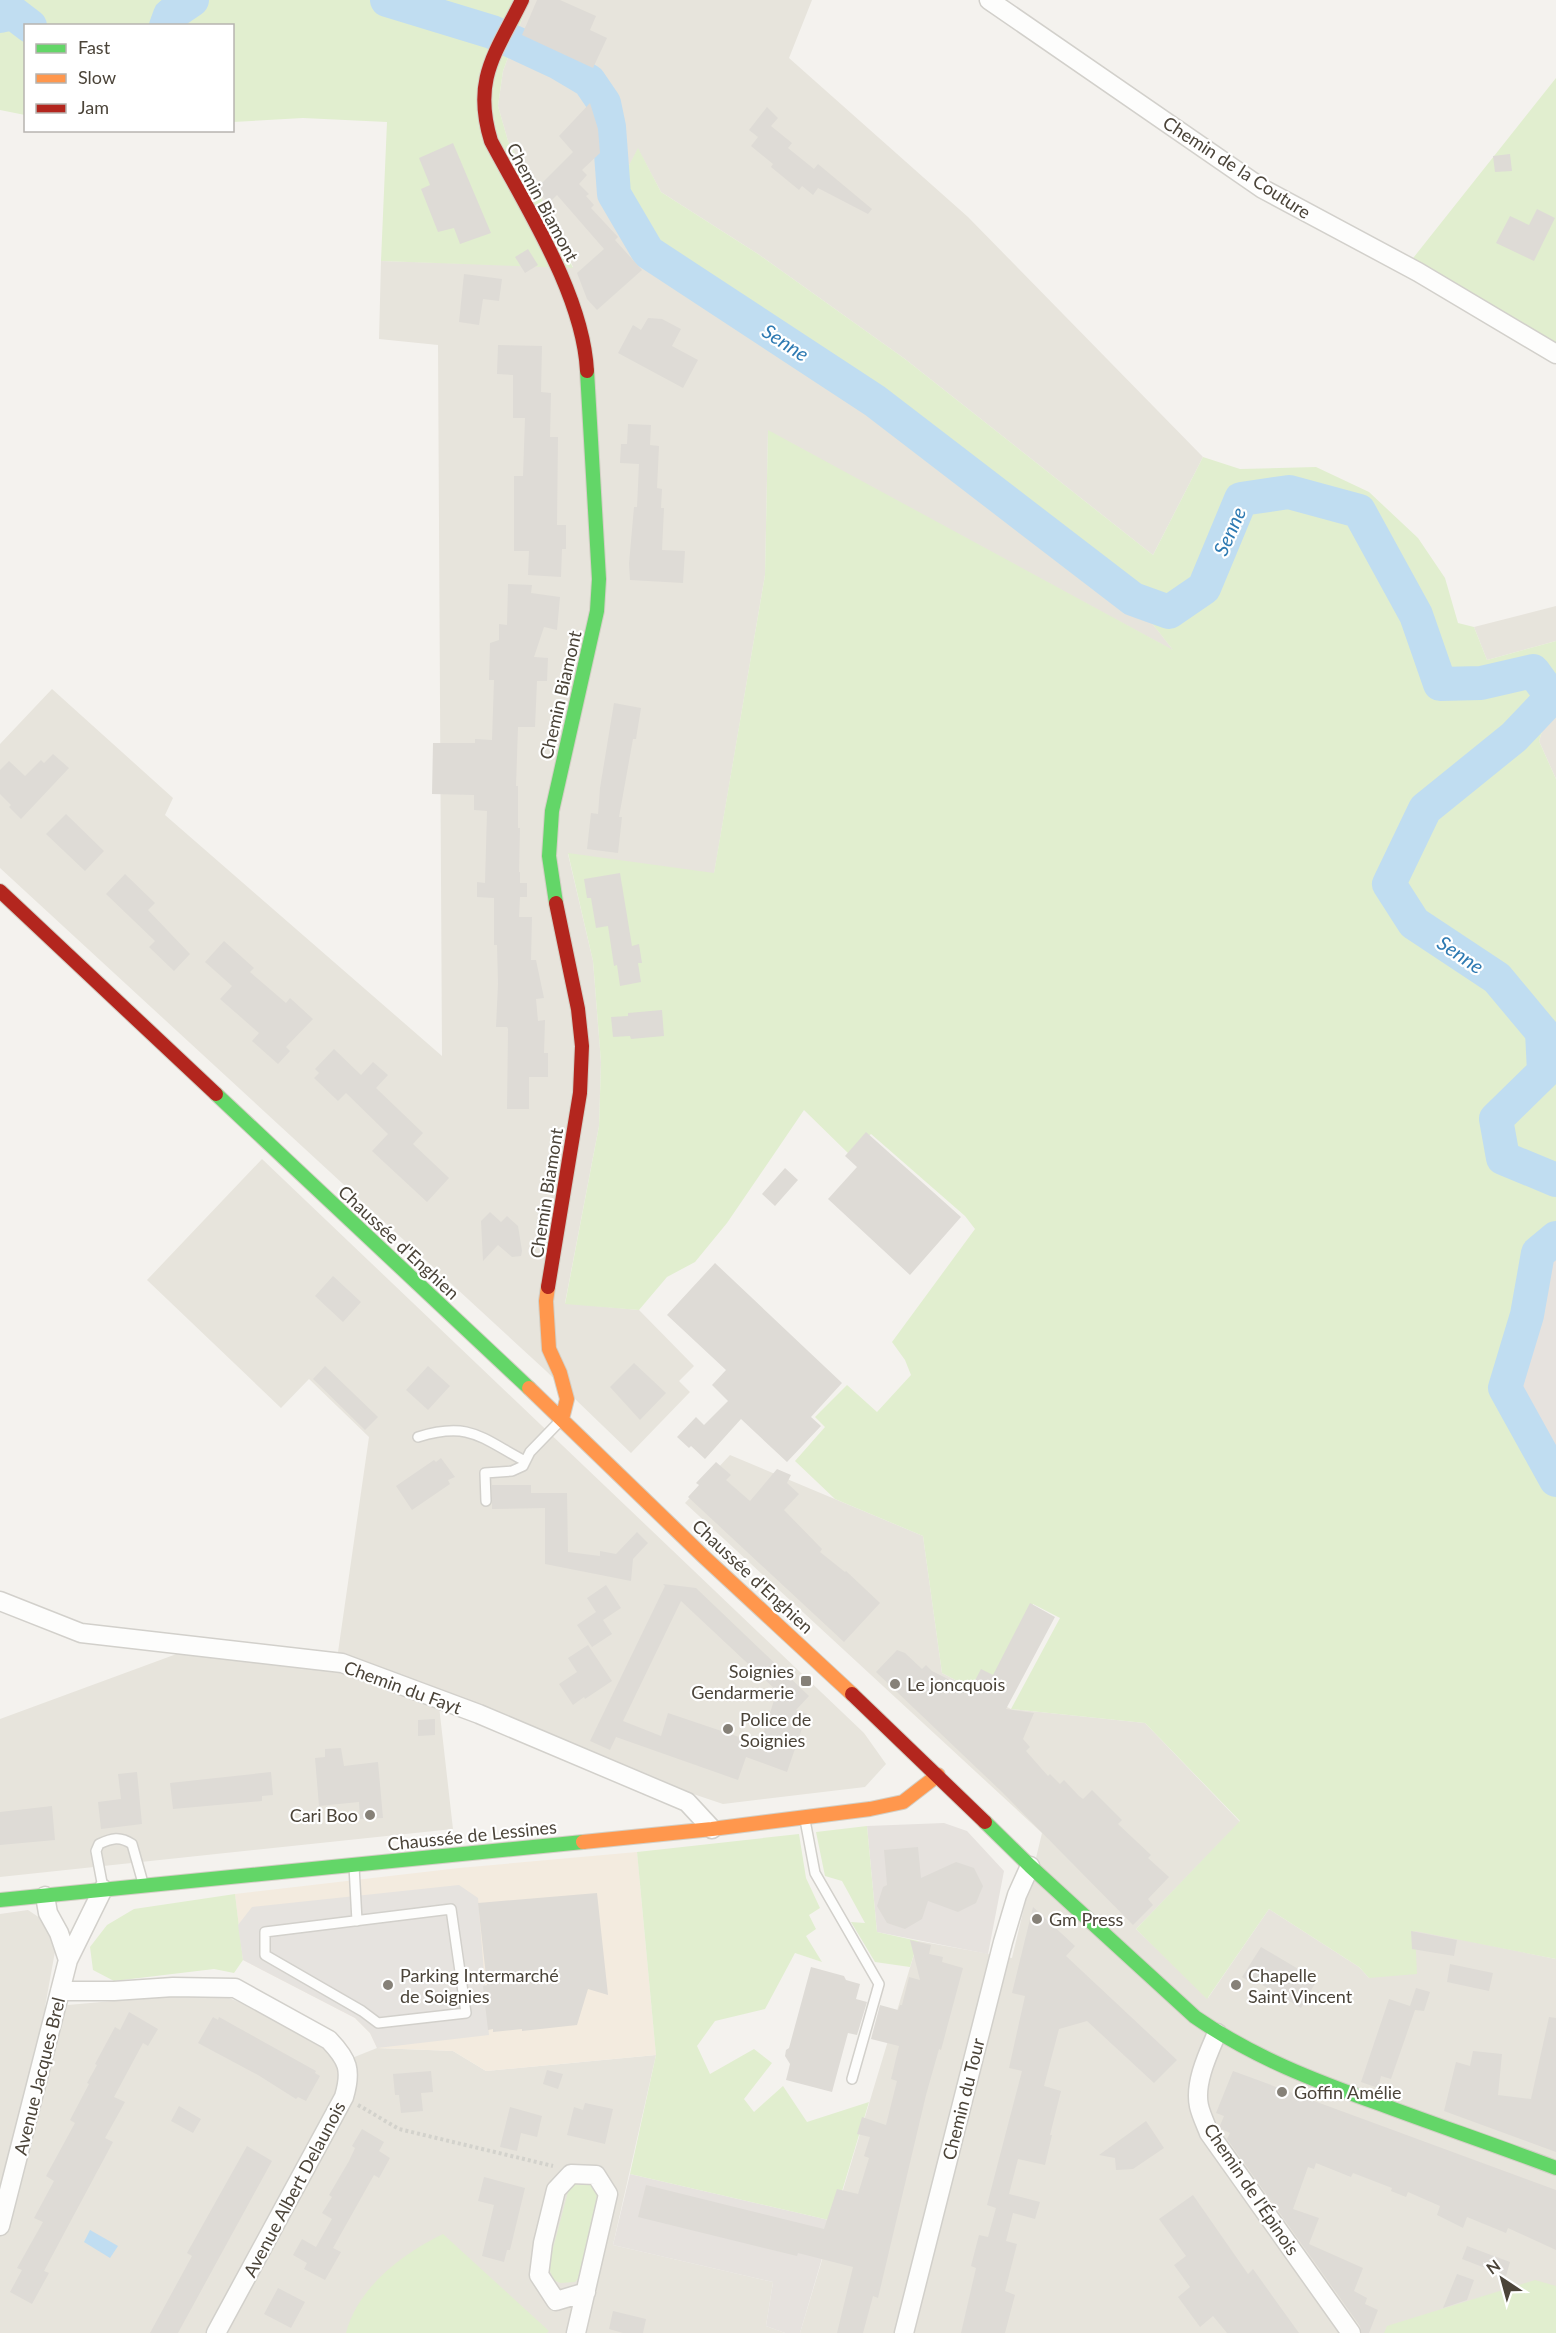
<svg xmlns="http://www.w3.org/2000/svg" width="1556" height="2333" font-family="Lato,sans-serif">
<rect width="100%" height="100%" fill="#f4f2ee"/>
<path fill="#e7e4dc" d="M529 0H812L789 58 968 217 1203 457 1153 555 905 359 758 254 661 192 638 149 614 194 648 252 875 401 1133 599 1174 651 768 431 765 575 714 874 568 854 593 961 601 1062 599 1126 565 1303 639 1310 694 1366 679 1381 690 1392 631 1453 545 1370 0 868V744L52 689 173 798 165 815 442 1056 438 345 379 339 381 261 573 267 545 205 508 141 498 106 503 71Z
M1556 606V641L1487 660 1474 627Z
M1556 688V779L1539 741Z
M262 1159 864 1733 886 1764 865 1787 723 1804 550 1746 439 1706 453 1829 0 1877V1719L182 1652 336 1666 369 1437 309 1379 281 1408 147 1280Z
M730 1455 923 1536 942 1673 1011 1709 1145 1723 1240 1822 1136 1929 1208 1998 1269 1909 1359 1967 1369 1978 1415 1930 1556 1959V2333H800L918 1941 1012 1958 1042 1833 685 1503Z
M28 1910 43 1920 56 1946 45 2007 215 1992 246 2005 326 2050 337 2064 377 2048 453 2051 486 2071 656 2055 613 2245 773 2282 766 2326 785 2333H0V1914Z"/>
<path fill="#f3ebdf" d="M637 1852 656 2055 486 2071 453 2051 377 2048 370 2033 355 2018 243 1960 235 1894 459 1868Z"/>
<path fill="#e6e2de" d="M1556 1238V1480L1505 1388 1527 1315 1538 1253Z
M944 1823 967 1831 1004 1871 988 1954 877 1932 867 1826Z
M630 2174 833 2221 800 2333H785L766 2326 773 2282 613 2245Z"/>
<path fill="#e1eecf" d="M0 0H529L503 71 498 106 508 141 545 205 573 268 381 261 387 122 303 118 233 122 232 26H26L25 115 0 110Z
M1556 78V349L1410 262Z
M638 148 661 192 758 254 905 359 1153 555 1203 457 1240 469 1316 467 1369 492 1418 538 1445 578 1458 623 1474 627 1487 660 1556 641V688L1539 741 1556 779V1238L1538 1253 1527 1315 1505 1388 1556 1480V1959L1415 1931 1417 1974 1369 1978 1359 1967 1269 1909 1207 1999 1136 1929 1240 1821 1145 1723 1011 1709 1060 1618 1033 1604 984 1695 942 1673 923 1536 835 1499 795 1461 825 1427 815 1417 847 1385 877 1412 911 1375 905 1360 892 1342 975 1229 965 1216 871 1134 849 1154 804 1110 727 1223 695 1262 667 1277 639 1310 565 1304 599 1126 601 1062 593 961 568 853 714 873 765 575 768 430 1173 650 1133 599 875 401 648 252 614 194Z
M867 1826 877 1932 918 1941 910 1967 875 1962 851 1922 865 1923 842 1881 825 1876 816 1832Z
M799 1834 806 1878 820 1908 809 1915 816 1929 806 1936 822 1962 795 1953 765 2009 715 2021 697 2046 710 2074 754 2049 772 2063 744 2099 754 2112 783 2086 807 2122 869 2102 833 2221 630 2174 656 2055 637 1852Z
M235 1894 243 1960 234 1973 214 1969 114 1981 93 1970 90 1947 107 1925 134 1909Z
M579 2182C592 2182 598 2189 600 2201L580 2276 575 2282 560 2283 554 2280 548 2267 568 2192 573 2184Z
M443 2234 549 2331 547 2333H346C358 2287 402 2254 443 2234Z
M1535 2280 1556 2286V2333H1384L1387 2326Z"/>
<path fill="#e6e3df" d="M459 1885 478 1898 489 2035 377 2048 370 2033 355 2018 243 1960 238 1925 252 1907Z"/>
<path fill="#c0ddf1" d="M90 2230 118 2246 110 2258 84 2242Z"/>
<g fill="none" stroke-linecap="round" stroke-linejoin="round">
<path stroke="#c0ddf1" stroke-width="34" d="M387 0 492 32 557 62 589 81 604 103 609 127 614 194 648 252 875 401 1133 599 1169 612 1204 588 1241 499 1289 492 1359 511 1416 615 1440 684 1481 683 1533 671 1552 697 1514 737 1425 809 1389 884 1414 923 1497 978 1542 1032 1544 1072 1496 1119 1503 1158 1556 1180
M0 16 13 13 30 26
M166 26 170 15 192 0
M1556 1238 1538 1253 1527 1315 1505 1388 1556 1480"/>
</g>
<path fill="#dedbd6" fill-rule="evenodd" d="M537 0H560L596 16 590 30 607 38 593 68 522 35Z
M590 103 598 129 600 153 582 170 587 175 579 184 589 194 586 196 594 205 591 208 618 237 615 240 642 270 597 310 587 299 577 273 604 249 557 195 549 203 536 189 573 152 559 136Z
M767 107 778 118 771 126 792 143 788 148 814 169 818 164 872 209 868 214 818 188 813 195 802 186 799 190 771 167 773 164 751 146 758 137 749 130Z
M453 143 491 233 460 244 454 228 438 232 421 189 430 185 419 158Z
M1510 154 1512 171 1495 172 1493 156Z
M1537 209 1555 218 1534 261 1496 243 1510 216 1529 225Z
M528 249 538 265 525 273 515 257Z
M464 274 502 279 499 301 483 299 479 325 459 322Z
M648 318 662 319 681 329 672 346 698 360 683 388 618 353 633 325 641 330Z
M498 345 542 346 541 392 551 393 550 437H558L557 525H566V549H562L561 577 528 575 529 551H514V476H523L525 418H513V375L497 374Z
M628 424 651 425 650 445 659 446 657 488 662 489 661 508H664L662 550 685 551 683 583 630 580 629 564 634 507H637L639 464 620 463 621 444H627Z
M508 584 532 585 531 593 560 597 557 630 544 627 534 657 548 658 547 681H537L535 727H518L516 786H518V828H520L519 872H520V883H527V897H520L519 917H532L531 960H536L544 998 536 999 538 1021 545 1020 544 1053H548V1077H529V1109H507L508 1029 507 1027H496L498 984 497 945H494V898L477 897V882L485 883 487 811 474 810V795L432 794 433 743H475V739L492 740 494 680H489L490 643 499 640V624L507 625Z
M614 703 641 708 636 739H633L619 817H622L618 853 587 849 591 813 598 814 600 788Z
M53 754 69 768 21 819 9 807 11 805 0 794V770L9 761 25 776 41 760 44 763Z
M66 814 104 851 85 871 46 834Z
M620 873 632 946 639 944 642 963H638L641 982 620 986 617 965 614 966 608 926 596 928 591 898H587L584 879Z
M125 874 155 903 148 910 190 954 174 971 149 947 155 941 106 894Z
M224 941 254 968 250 972 286 1003 290 998 313 1019 286 1047 290 1051 278 1064 252 1041 259 1033 220 999 232 986 205 962Z
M662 1010 664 1036 631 1039 630 1036 613 1037 611 1017 628 1016V1013Z
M334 1049 361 1075 373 1062 388 1075 376 1088 423 1133 413 1144 449 1178 427 1202 372 1151 388 1134 346 1093 338 1101 314 1078 319 1073 315 1069Z
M866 1132 961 1217 910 1275 828 1199 857 1167 845 1156Z
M785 1168 798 1180 775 1206 762 1194Z
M490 1212 501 1222 507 1216 518 1226 522 1251 521 1256 512 1257 498 1245 483 1261 481 1221Z
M715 1263 842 1383 811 1417 821 1426 787 1462 741 1419 705 1459 691 1446 689 1448 677 1437 696 1417 704 1425 728 1401 712 1385 726 1370 667 1315Z
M333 1276 361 1302 343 1322 315 1296Z
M634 1363 666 1393 640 1420 610 1387Z
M325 1366 378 1417 365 1430 313 1379Z
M428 1366 450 1386 428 1410 406 1390Z
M441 1458 455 1477 448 1480 450 1484 412 1510 396 1486 434 1460 436 1462Z
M716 1462 731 1475 726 1480 750 1501 777 1469 791 1475 787 1483 799 1494 784 1510 822 1549 820 1552 845 1572 846 1571 880 1603 844 1642 688 1497 699 1485 696 1483Z
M492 1485H531V1493H567L568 1552 600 1556V1551L616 1554 637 1532 648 1543 633 1559 631 1581 545 1564V1508L492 1509Z
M663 1584 696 1588 809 1696 796 1710 807 1714 787 1772 746 1757 738 1780 616 1737 610 1750 590 1741 665 1586ZM681 1601 777 1691 760 1744 668 1713 661 1736 623 1721Z
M606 1585 621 1608 603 1620 612 1634 592 1647 577 1625 596 1612 587 1598Z
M1030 1603 1055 1617 1006 1709 1034 1713 1023 1739 1030 1747 1026 1751 1048 1776 1050 1774 1060 1784 1064 1780 1079 1796 1083 1799 1092 1790 1122 1820 1118 1824 1151 1855 1148 1858 1169 1877 1148 1899 1153 1905 1133 1925 1002 1792 876 1672 897 1650 905 1653 922 1669 926 1665 932 1671 970 1690 981 1669 993 1675Z
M588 1645 612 1681 585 1699 584 1697 573 1705 559 1684 577 1672 568 1658Z
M435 1719V1735L418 1736V1720Z
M341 1748 344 1766 378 1762 383 1818 360 1819 359 1802 319 1806 315 1758 325 1757V1749Z
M137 1772 142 1824 101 1829 98 1802 121 1799 118 1774Z
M271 1772 273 1795 262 1796V1801L173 1809 170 1783Z
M52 1806 55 1840 0 1845V1812Z
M918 1847 921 1878 956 1862 974 1868 983 1886 976 1903 958 1912 928 1901 922 1919 905 1929 887 1923 877 1906 883 1887 887 1885 884 1850Z
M597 1893 608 1995 588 1989 577 2025 522 2031V2029L493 2032V2029L488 2030 483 1986 487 1985 478 1903Z
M1033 1907 1075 1946 1066 1956 1177 2060 1154 2083 1087 2021 1059 2029 1044 2086 1061 2091 1050 2135H1052L1045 2165 1018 2159 1009 2194 1040 2202 1035 2219 1013 2213 1006 2241 1017 2244 1005 2291 1015 2295 1005 2333H961L976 2268 971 2266 979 2235 988 2237 996 2208 987 2205 1022 2071 1009 2068 1025 1996 1012 1993Z
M1411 1931 1457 1940 1454 1956 1412 1949Z
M910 1940 931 1945 929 1954 943 1957 942 1962 963 1968 941 2050 939 2049 926 2095 878 2298 873 2296 863 2333H837L853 2267 798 2253 797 2256 638 2217 646 2185 824 2229 837 2189 858 2194 869 2158 864 2156 870 2137 857 2134 862 2117 886 2125 897 2081 891 2079 899 2046 871 2039 880 2005 898 2010 900 2005H902L909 1977 920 1980Z
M1261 1947 1317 1980 1301 2008 1257 1982 1255 1985 1242 1977Z
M1450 1964 1493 1973 1489 1991 1447 1982Z
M811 1967 844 1976 846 1980 860 1984 856 1999 867 2002 857 2035 848 2033 832 2092 786 2080 790 2064 785 2056 786 2050 789 2048Z
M1416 1988 1430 1992 1424 2011 1415 2010 1391 2079 1381 2076 1378 2088 1361 2082 1389 1999 1410 2006Z
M129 2012 158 2029 148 2046 143 2043 114 2097 125 2102 105 2138 113 2142 44 2271 49 2273 32 2304 10 2292 22 2270 17 2268 43 2222 34 2218 54 2181 46 2176 75 2123 70 2120 89 2084 87 2083 97 2065 95 2064 115 2027 120 2030Z
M213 2017 218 2020 219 2017 316 2071 315 2073 320 2076 306 2101 298 2097 296 2099 258 2075 198 2043Z
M1549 2017 1556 2018V2152L1444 2111 1456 2062 1470 2066 1473 2051 1502 2054 1498 2095 1531 2099Z
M547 2070 563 2074 558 2089 543 2084Z
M431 2071 433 2092 421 2093 423 2111 401 2113 399 2095H395L393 2074Z
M1233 2071 1556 2190V2250L1508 2228 1506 2233 1467 2217 1463 2228 1437 2215 1440 2206 1408 2192 1406 2197 1391 2191 1392 2188 1353 2173 1351 2177 1316 2163 1314 2169 1308 2167 1293 2209 1319 2218 1309 2244 1363 2268 1354 2291 1367 2298 1365 2304 1378 2310 1369 2333H1362L1360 2326 1227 2139 1230 2133 1219 2128 1224 2116 1216 2113Z
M585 2103 613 2109 605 2144 567 2135 574 2107 583 2110Z
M179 2106 201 2119 193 2133 171 2121Z
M510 2107 542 2116 537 2137 521 2133 517 2151 500 2147Z
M1146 2121 1164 2148 1133 2169 1116 2170 1115 2158 1099 2155Z
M362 2129 384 2142 379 2151 390 2158 379 2178 374 2175 333 2248 341 2252 325 2280 304 2269 307 2263 293 2255 302 2239 316 2247 332 2219 322 2213 332 2197 329 2195 349 2161 355 2148 352 2146Z
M247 2146 272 2161 178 2333H150L192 2256 187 2253Z
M484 2177 525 2188 510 2250H507L504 2262 482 2256 494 2205 478 2201Z
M1193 2195 1248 2274 1253 2269 1299 2333H1227L1213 2316 1200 2327 1178 2297 1190 2287 1174 2265 1186 2256 1159 2219Z
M1467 2246 1510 2262 1506 2276 1462 2259Z
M1457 2274 1474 2280 1467 2300 1443 2308Z
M278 2288 305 2302 291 2328 264 2314Z
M613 2311 646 2319 643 2333H623L609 2329Z"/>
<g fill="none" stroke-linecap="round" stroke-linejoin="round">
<defs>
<path id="lane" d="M418 1437C470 1421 481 1438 525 1461
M486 1501 485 1473 512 1471 523 1466 530 1452 560 1421
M805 1820 815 1873 879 1984 852 2079
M354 1866 357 1921
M103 1888 96 1851 99 1844C112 1838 120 1836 132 1844L143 1883
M451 1909 466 2013 378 2023 362 2011 265 1955V1932Z"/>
<path id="street" d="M989 0 1263 189 1418 272 1556 354
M0 1601 81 1633 342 1663 479 1714 687 1802 712 1829
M45 1896 48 1913 59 1933 68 1960
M60 1991H114L173 1987 235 1988 329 2040C348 2060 352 2070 344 2097L216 2333
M1217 2033C1208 2054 1194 2083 1199 2106 1201 2115 1206 2125 1209 2133L1351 2333
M0 2226 68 1960 103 1889
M576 2333 608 2194 596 2175 571 2174 556 2190 543 2243 539 2275 556 2301 586 2292
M904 2333 1003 1942 1017 1895 1030 1866"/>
<path id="fast" d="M556 903 549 856 552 811 597 611 599 579 587 371
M216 1094 529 1388
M985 1822 1030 1866 1195 2017C1253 2057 1315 2081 1380 2104 1439 2126 1498 2146 1556 2168
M0 1900 583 1842"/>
<path id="slow" d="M548 1287 546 1301 549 1349 560 1373 567 1399 562 1419
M529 1388 703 1556 852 1694
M583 1842 712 1829 870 1809 903 1802 938 1775"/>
<path id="jam" d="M522 0C496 53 472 79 491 141 527 209 583 295 587 371
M0 891 216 1094
M548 1287 580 1093 582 1046 578 1009 556 903
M852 1694 985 1822"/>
</defs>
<use href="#lane" stroke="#d2d0cb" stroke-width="12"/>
<use href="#street" stroke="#d2d0cb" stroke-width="21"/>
<use href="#fast" stroke="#d3cfc5" stroke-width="16"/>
<use href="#slow" stroke="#d3cfc5" stroke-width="16"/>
<use href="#jam" stroke="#d3cfc5" stroke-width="16"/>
<path stroke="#d3d2cc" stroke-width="4" stroke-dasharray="3 3" stroke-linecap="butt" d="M358 2105 399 2129 553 2166"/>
<use href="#lane" stroke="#fdfdfc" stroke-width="9"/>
<use href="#street" stroke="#fdfdfc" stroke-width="18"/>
<use href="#fast" stroke="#63d668" stroke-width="14"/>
<use href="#slow" stroke="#ff974d" stroke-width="14"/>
<use href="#jam" stroke="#b3261e" stroke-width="14"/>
</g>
<g fill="#868178" stroke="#fff" stroke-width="2">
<rect x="800" y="1675" width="12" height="12" rx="3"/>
<circle cx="895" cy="1684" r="6"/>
<circle cx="728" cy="1729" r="6"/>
<circle cx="370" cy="1815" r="6"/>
<circle cx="1037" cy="1919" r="6"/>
<circle cx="388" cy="1985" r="6"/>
<circle cx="1236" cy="1985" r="6"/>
<circle cx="1282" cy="2092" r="6"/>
</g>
<g text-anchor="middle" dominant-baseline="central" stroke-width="4.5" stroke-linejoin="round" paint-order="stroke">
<g font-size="18" fill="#4b4439" stroke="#fff">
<text transform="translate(1237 167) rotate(33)">Chemin de la Couture</text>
<text transform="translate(543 202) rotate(62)">Chemin Biamont</text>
<text transform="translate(560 695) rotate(-77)">Chemin Biamont</text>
<text transform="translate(546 1193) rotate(-81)">Chemin Biamont</text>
<text transform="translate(399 1242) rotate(43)">Chaussée d'Enghien</text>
<text transform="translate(753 1576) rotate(43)">Chaussée d'Enghien</text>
<text transform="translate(403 1687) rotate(20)">Chemin du Fayt</text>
<text transform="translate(472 1835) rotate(-6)">Chaussée de Lessines</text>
<text transform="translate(39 2076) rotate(-76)">Avenue Jacques Brel</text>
<text transform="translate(963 2099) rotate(-76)">Chemin du Tour</text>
<text transform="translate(294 2189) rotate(-62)">Avenue Albert Delaunois</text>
<text transform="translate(1252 2189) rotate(56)">Chemin de l'Épinois</text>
</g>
<g font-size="18" fill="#4b4439" stroke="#fff" text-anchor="start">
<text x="794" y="1671" text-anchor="end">Soignies<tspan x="794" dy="21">Gendarmerie</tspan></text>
<text x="907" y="1684">Le joncquois</text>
<text x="740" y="1719">Police de<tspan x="740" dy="21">Soignies</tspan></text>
<text x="358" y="1815" text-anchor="end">Cari Boo</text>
<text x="1049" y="1919">Gm Press</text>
<text x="400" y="1975">Parking Intermarché<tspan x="400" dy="21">de Soignies</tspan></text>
<text x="1248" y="1975">Chapelle<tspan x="1248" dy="21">Saint Vincent</tspan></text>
<text x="1294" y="2092">Goffin Amélie</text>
</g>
<g font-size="20" font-style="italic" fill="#2e7ab2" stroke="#fff">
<text transform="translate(786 342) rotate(33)">Senne</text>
<text transform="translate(1229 531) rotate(-66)">Senne</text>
<text transform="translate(1461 954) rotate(34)">Senne</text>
</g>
</g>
<rect x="24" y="24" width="210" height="108" fill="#ffffff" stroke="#b7b4b0" stroke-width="1.5"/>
<rect x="36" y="44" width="30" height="9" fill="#63d668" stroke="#b7b4b0" stroke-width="1.5"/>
<text x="78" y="54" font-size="18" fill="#4b4439">Fast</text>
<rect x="36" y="74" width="30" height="9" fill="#ff974d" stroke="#b7b4b0" stroke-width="1.5"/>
<text x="78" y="84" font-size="18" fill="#4b4439">Slow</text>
<rect x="36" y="104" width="30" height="9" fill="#b3261e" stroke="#b7b4b0" stroke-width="1.5"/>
<text x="78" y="114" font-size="18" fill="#4b4439">Jam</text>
<g transform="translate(1502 2279) rotate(324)" stroke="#ffffff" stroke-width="4.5" paint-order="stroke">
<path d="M0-4.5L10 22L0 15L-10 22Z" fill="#4b4439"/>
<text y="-9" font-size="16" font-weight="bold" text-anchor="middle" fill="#4b4439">N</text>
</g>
</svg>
